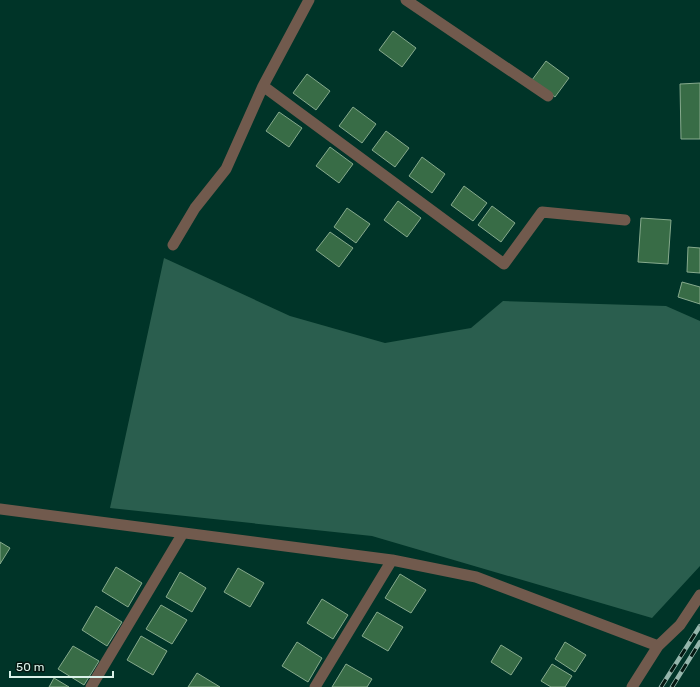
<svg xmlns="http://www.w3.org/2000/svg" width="700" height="687" font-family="Rubik,sans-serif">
<rect width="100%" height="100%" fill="#003428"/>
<path fill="#2a5e4e" d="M164 258 290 316 385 343 471 328 503 301 666 306 700 321V566L652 618 372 536 110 508Z"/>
<path fill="#386c46" stroke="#86aa8d" d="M393 31 416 48 402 67 379 50Z
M546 61 569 78 555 97 532 80Z
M307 74 330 91 316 110 293 93Z
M700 83V139H681L680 84Z
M353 107 376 124 362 143 339 126Z
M279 112 302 128 289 147 266 131Z
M386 131 409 148 395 167 372 150Z
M330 147 353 164 339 183 316 166Z
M422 157 445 174 432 193 409 176Z
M464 186 487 203 473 221 451 205Z
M398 201 421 218 407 237 384 220Z
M492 206 515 223 501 242 478 225Z
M347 208 370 224 356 243 334 227Z
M641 218 671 220 668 264 638 262Z
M330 232 353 248 339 267 316 250Z
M688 247 700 248V273L687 272Z
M682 282 700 287V304L678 297Z
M0 542 10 548 0 564Z
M116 567 142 583 128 607 102 591Z
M238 568 264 583 250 607 224 592Z
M180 572 206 588 192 612 166 597Z
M400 574 426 590 411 613 385 598Z
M322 599 348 615 333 639 307 623Z
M161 605 187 620 172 644 146 629Z
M96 606 122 622 107 646 82 630Z
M377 612 403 627 388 651 362 636Z
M141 636 167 651 153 675 127 660Z
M297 642 322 658 308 682 282 666Z
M565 642 586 655 575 672 555 659Z
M501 645 522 658 511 675 491 662Z
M73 646 99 661 84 685 58 669Z
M346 664 372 679 367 687H332Z
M552 664 572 676 565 687H551L541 681Z
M197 673 220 687H188Z
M54 678 69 687H49Z"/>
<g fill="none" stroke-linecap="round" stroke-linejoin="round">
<path stroke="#715a4d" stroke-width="11" d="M406 0 548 96
M263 86 504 264 542 212 625 220
M173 245 195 208 226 169 263 86 309 0
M0 509 392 560 476 577 658 646
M91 687 183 533
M315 687 392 560
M632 687 658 646 680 625 700 595"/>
<defs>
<path id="rail" d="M661 687 700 626
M672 687 700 642"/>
</defs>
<use href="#rail" stroke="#95b6ac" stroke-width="4.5"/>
<use href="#rail" stroke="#051812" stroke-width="3" stroke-dasharray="9" stroke-linecap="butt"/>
</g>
<path d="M10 671v6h103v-6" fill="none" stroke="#daf2e9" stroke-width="2"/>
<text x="16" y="671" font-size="12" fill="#daf2e9" stroke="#051812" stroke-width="3" paint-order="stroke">50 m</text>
</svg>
